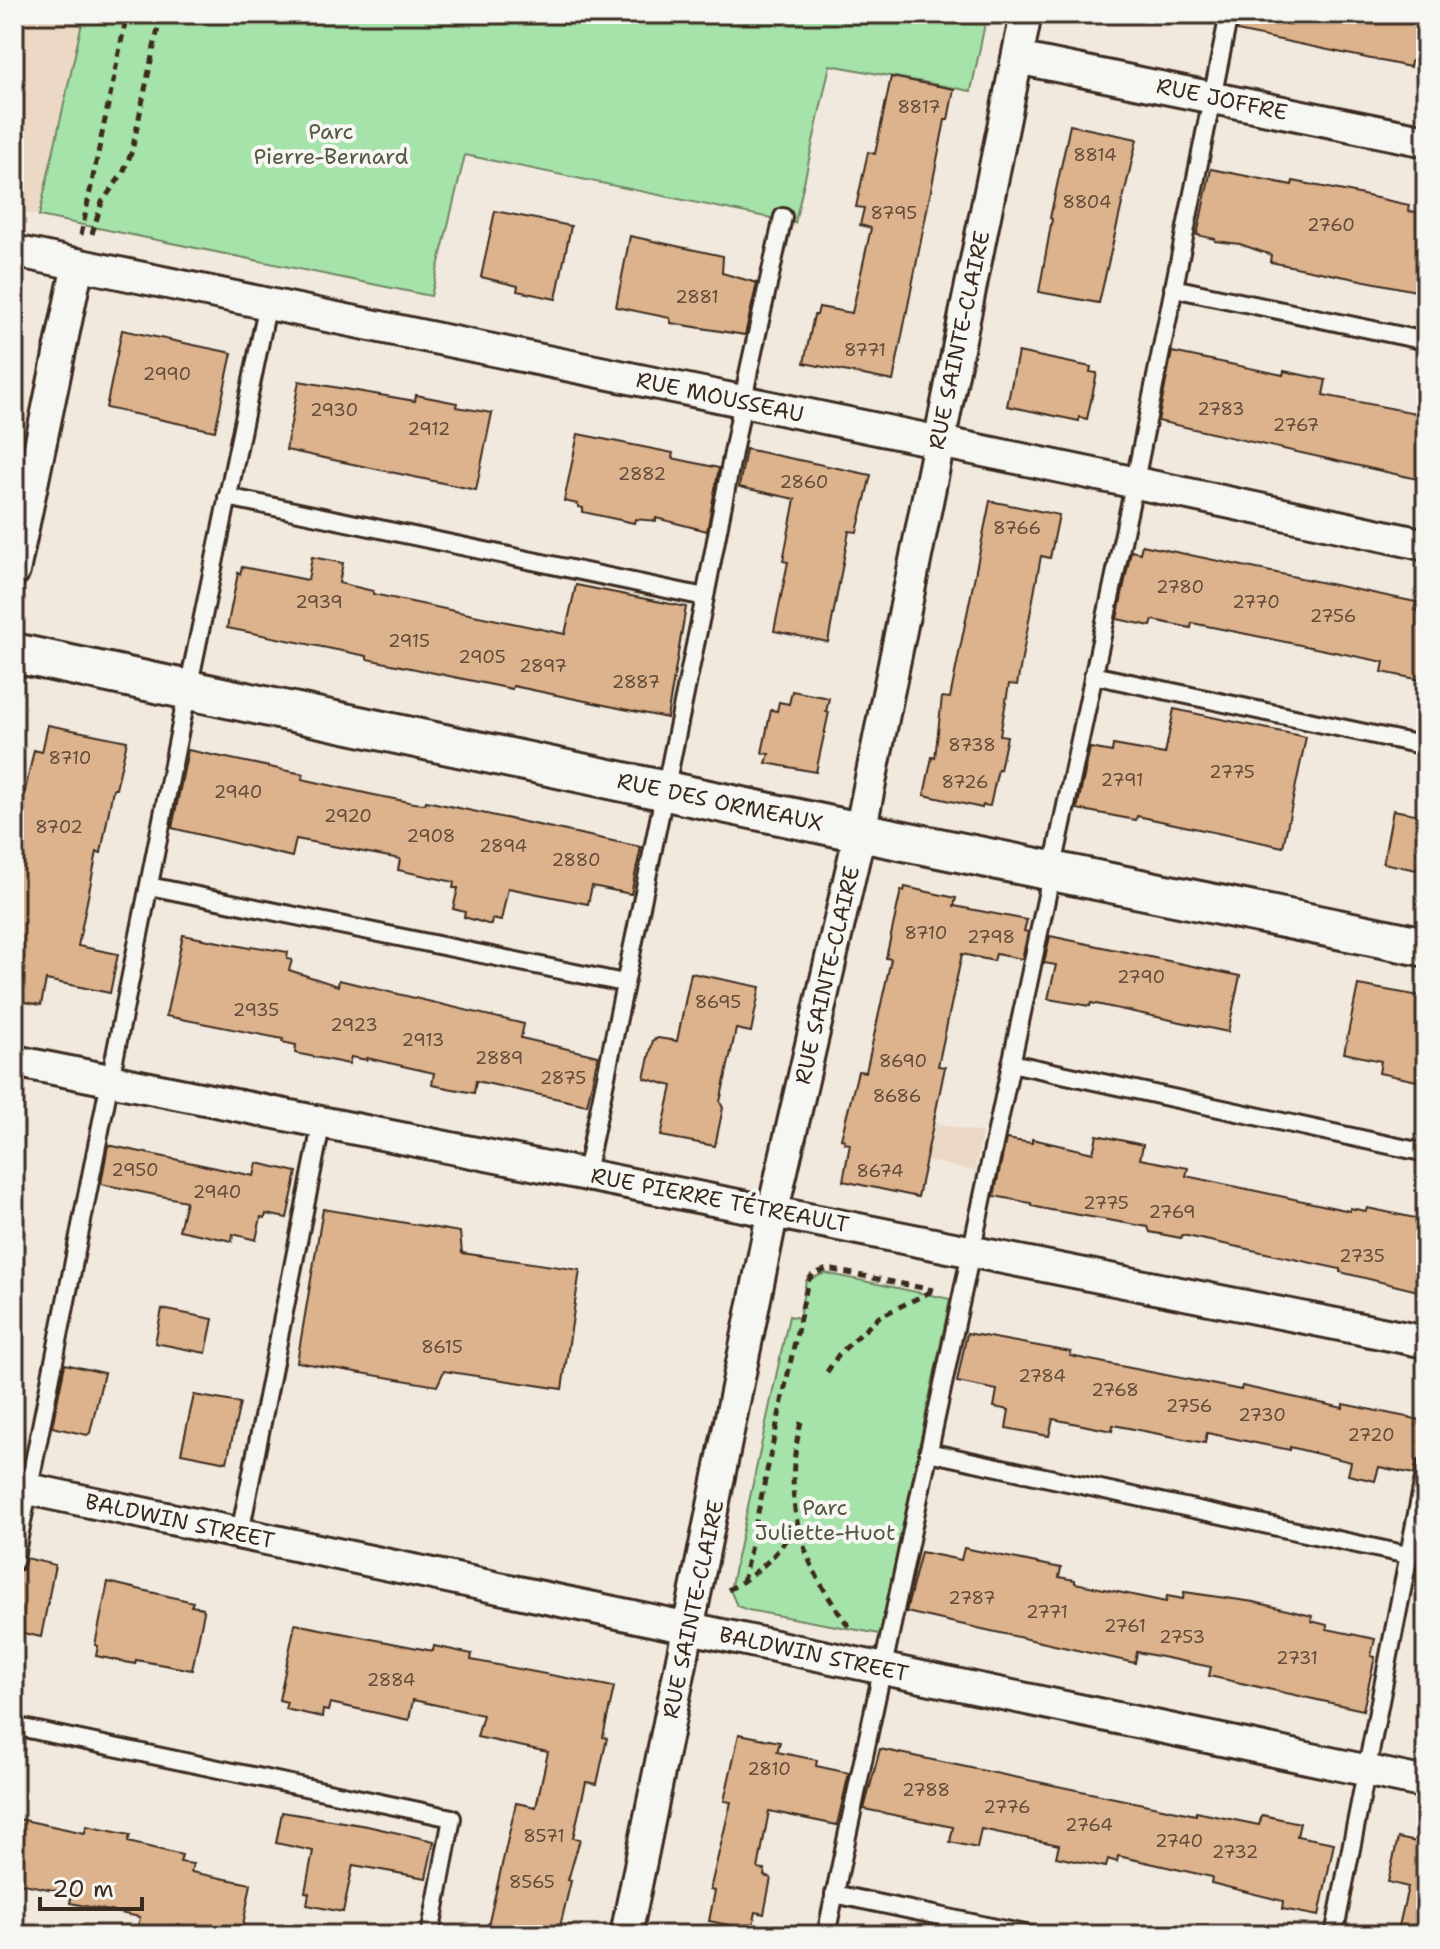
<svg xmlns="http://www.w3.org/2000/svg" width="1440" height="1949" font-family="'Shantell Sans',sans-serif">
<rect width="100%" height="100%" fill="#f1e9de"/>
<filter id="ink" filterUnits="userSpaceOnUse"><feTurbulence type="fractalNoise" baseFrequency=".0125" numOctaves="2"/><feDisplacementMap in="SourceGraphic" scale="16" xChannelSelector="R" yChannelSelector="G"/><feConvolveMatrix kernelMatrix="1 2 1 2 8 2 1 2 1" color-interpolation-filters="sRGB"/></filter>
<g filter="url(#ink)">
<path fill="#ebd9c6" d="M14 14H84L39 216 14 211Z
M846 1105 982 1133 975 1171 839 1142Z"/>
<path fill="#a6e3aa" stroke="#708664" stroke-width="2" d="M84 14H987L971 91 830 65 795 223 465 155 431 296 39 216Z
M825 1273 950 1299 880 1634 748 1610 737 1606 730 1590 789 1316 799 1318 806 1281Z"/>
<path fill="#dcb38d" stroke="#3b2a1e" stroke-width="2" d="M1240 14H1426V63L1411 61 1410 67 1237 31Z
M891 77 954 89 948 120H945L893 381 804 363 814 315H817L819 307 852 313 871 228 860 225 864 208 856 207 868 152 875 154Z
M1070 125 1137 139 1099 303 1039 292 1052 219 1050 218Z
M1211 169 1292 185 1293 181 1349 192 1409 205 1408 211 1426 213V293L1270 262 1271 255 1240 244 1215 241V239L1197 235Z
M495 211 571 226 556 299 517 291 518 286 481 277Z
M630 236 723 256 722 273 757 283 745 335 671 323 670 318 616 307Z
M122 330 232 353 215 431 106 408Z
M1018 352 1091 367 1090 372 1097 373 1087 419 1079 417V421L1007 406Z
M1172 352 1283 375 1284 371 1326 380 1323 395 1426 415V463L1422 480 1158 421Z
M299 381 415 401 416 395 457 403 456 407 492 413 476 490 286 450Z
M578 434 673 453 672 458 719 468 707 531 656 518V521L635 519 634 523 583 512V508L578 507V504L564 501Z
M746 449 871 475 857 532 849 531 828 642 774 631 788 562 783 561 795 499 739 487Z
M990 501 1059 515 1050 558 1041 556 1017 685 1009 684 1000 735 1007 736 1000 770 998 769 990 806 983 805 982 808 924 795 932 757 935 758 942 697 950 698Z
M1142 545 1416 602 1414 610 1426 613V681L1382 672 1384 662 1192 623 1191 628 1153 620 1151 626 1117 619 1131 551 1140 553Z
M312 557 343 563 339 583 373 591V594L565 634 576 585 686 607 667 718 513 686 512 689 367 659V656L227 628 238 573 240 574 242 567 308 580Z
M792 691 829 698 826 712H829L816 772 766 763 769 754 762 753 771 710 777 711 779 702 789 704Z
M1174 709 1306 737 1283 847 1137 816 1136 820 1077 809 1090 748 1112 752 1113 745 1165 754Z
M48 725 127 741 116 789H113L101 853 97 852 78 946 118 954 110 993 46 980 41 1005 14 1000V892L23 848 14 846V841L34 750 42 752Z
M188 750 303 774 302 779 374 795 414 803 425 804 426 801 641 847 631 894 592 886 588 904 508 888 501 921 492 919 491 925 464 917 465 912 453 909 458 888H453L454 882 398 870 400 859 296 839 292 857 172 828Z
M1393 810 1426 816V872L1383 863Z
M905 887 956 898 954 906 1027 920 1024 931 1028 932 1022 959 996 954 994 961 962 954 938 1066 945 1067 918 1197 843 1181 850 1144 844 1143 845 1140 841 1139 858 1071 866 1072 891 959 886 958 901 890 904 891Z
M183 935 250 948 251 946 288 952 287 959 292 960 289 970 338 986 339 980 524 1024 521 1038 598 1056 587 1105 476 1081 474 1093 432 1085 434 1073 367 1058V1060L351 1057 349 1064 295 1053 296 1045 282 1042 283 1039 166 1016Z
M1050 936 1240 976 1228 1032 1091 1003 1090 1006 1048 999 1056 965 1044 963Z
M691 973 760 987 751 1032 736 1029 720 1102 723 1108 715 1146 661 1136 672 1086 644 1078 653 1040 658 1038 677 1041Z
M1358 985 1426 997V1083L1379 1073 1381 1061 1344 1053Z
M1097 1135 1143 1145 1140 1159 1188 1168 1186 1176 1350 1211V1208L1366 1211 1367 1208 1420 1219 1419 1225 1426 1226V1293L1340 1272V1269L1182 1235 1181 1238 1150 1232 1148 1227 1045 1209 1032 1206 1031 1203 994 1196 1006 1139 1032 1143V1139L1093 1153Z
M108 1145 254 1176 257 1163 297 1172 287 1218 266 1214 265 1218 261 1217 256 1240 233 1234 232 1241 179 1230 186 1201 101 1184Z
M323 1209 460 1232 462 1253 580 1270 562 1389 444 1371 437 1386 297 1362Z
M162 1309 213 1319 206 1353 155 1343Z
M967 1333 1071 1352 1070 1356 1241 1390 1242 1386 1343 1408V1404L1426 1421V1457L1417 1461 1414 1474 1379 1467 1375 1481 1348 1475 1351 1462 1290 1447V1450L1207 1433 1205 1443 1113 1425 1112 1431 1053 1419 1049 1436 1006 1428 1009 1410 994 1407 997 1390 957 1382Z
M65 1364 104 1373 90 1433 87 1435 52 1427Z
M194 1395 240 1403 227 1462 181 1453Z
M964 1548 1061 1568 1059 1577 1075 1580V1583L1166 1602 1167 1596 1183 1599 1184 1592 1254 1602 1312 1616 1311 1621 1327 1625V1629L1375 1639 1371 1656 1375 1657 1363 1710 1209 1676 1211 1667 1137 1652 1135 1663 906 1612 921 1552 961 1560Z
M26 1558 55 1565 41 1637 14 1631V1573L23 1569Z
M108 1582 193 1602 191 1606 203 1608 204 1612 192 1670 136 1660 135 1664 96 1656 98 1646 95 1645Z
M295 1624 433 1651 434 1646 472 1654 471 1660 614 1687 603 1737 607 1738 597 1784 586 1782 573 1838 580 1839 568 1880 571 1881 558 1935H486L516 1803 536 1807 548 1752 477 1737 483 1715 413 1700 409 1720 330 1703 328 1711 323 1710 322 1717 285 1709 287 1702 279 1700Z
M739 1734 780 1742 777 1752 817 1760 816 1766 849 1773 837 1825 769 1811 758 1869 765 1870 764 1876 771 1878 764 1914 756 1912 752 1930 709 1921 715 1891 710 1890 731 1802 724 1801Z
M880 1749 1196 1815V1812L1259 1825 1262 1815 1300 1823 1297 1836 1334 1843 1319 1916 1282 1909 1283 1901 1211 1883 1212 1877 1118 1856 1117 1862 1108 1859 1106 1867 1056 1857 1059 1845 981 1829 977 1848 950 1842 953 1827 864 1809Z
M282 1812 367 1826 434 1841 426 1878 353 1865 343 1912 307 1905 309 1893 305 1892 313 1851 276 1843Z
M14 1818 85 1833 86 1826 130 1835 128 1842 182 1855 180 1862 193 1864 191 1872 251 1884 241 1935H186L138 1926 140 1917 70 1903 71 1897 68 1896V1893L14 1882Z
M1398 1838 1426 1844V1935H1397L1408 1887 1388 1882Z"/>
<g fill="none" stroke-linecap="round" stroke-linejoin="round">
<defs>
<path id="service" d="M1173 288 1426 341
M227 497 705 597
M1093 675 1426 746
M149 886 624 983
M1011 1063 1426 1153
M586 1173 705 597 749 370 783 217
M928 1452 1408 1555
M240 1533 322 1121
M14 1562 188 689 268 303
M14 1726 452 1818 430 1935
M834 1894 1030 1935
M826 1935 1135 481 1229 14
M1334 1935 1426 1468"/>
<path id="minor" d="M1017 58 1426 141
M14 251C484 350 956 442 1426 545
M14 571 78 264
M14 1061 1426 1342
M14 1486 1426 1783
M626 1935 773 1210 860 832 1026 14"/>
<path id="tertiary" d="M14 653 860 832 1426 947"/>
</defs>
<use href="#service" stroke="#3b2a1e" stroke-width="22"/>
<use href="#minor" stroke="#3b2a1e" stroke-width="36"/>
<use href="#tertiary" stroke="#3b2a1e" stroke-width="44"/>
<path stroke="#3b2a1e" stroke-width="5" stroke-dasharray="8 6" stroke-linecap="butt" d="M92 234 102 202 123 173 132 151 161 14
M81 235 127 14
M827 1372 839 1354 879 1317 932 1291
M801 1422C781 1505 800 1562 851 1629
M743 1582 808 1281 813 1274 828 1269 933 1290
M728 1590C757 1574 782 1553 795 1522"/>
<use href="#service" stroke="#f6f6f2" stroke-width="16"/>
<use href="#minor" stroke="#f6f6f2" stroke-width="30"/>
<use href="#tertiary" stroke="#f6f6f2" stroke-width="38"/>
</g>
</g>
<g text-anchor="middle" dominant-baseline="central" stroke-width="8" stroke-linejoin="round" paint-order="stroke">
<g font-size="18" fill="#634c3a">
<text x="919" y="107">8817</text>
<text x="1095" y="155">8814</text>
<text x="1087" y="202">8804</text>
<text x="894" y="213">8795</text>
<text x="1331" y="225">2760</text>
<text x="697" y="297">2881</text>
<text x="865" y="350">8771</text>
<text x="167" y="374">2990</text>
<text x="1221" y="409">2783</text>
<text x="334" y="410">2930</text>
<text x="1296" y="425">2767</text>
<text x="429" y="429">2912</text>
<text x="642" y="474">2882</text>
<text x="804" y="482">2860</text>
<text x="1017" y="528">8766</text>
<text x="1180" y="587">2780</text>
<text x="319" y="602">2939</text>
<text x="1256" y="602">2770</text>
<text x="1333" y="616">2756</text>
<text x="409" y="641">2915</text>
<text x="482" y="657">2905</text>
<text x="543" y="666">2897</text>
<text x="636" y="682">2887</text>
<text x="972" y="745">8738</text>
<text x="70" y="758">8710</text>
<text x="1232" y="772">2775</text>
<text x="1122" y="780">2791</text>
<text x="965" y="782">8726</text>
<text x="238" y="792">2940</text>
<text x="348" y="816">2920</text>
<text x="59" y="827">8702</text>
<text x="431" y="836">2908</text>
<text x="503" y="846">2894</text>
<text x="576" y="860">2880</text>
<text x="926" y="933">8710</text>
<text x="991" y="937">2798</text>
<text x="1141" y="977">2790</text>
<text x="718" y="1002">8695</text>
<text x="256" y="1010">2935</text>
<text x="354" y="1025">2923</text>
<text x="423" y="1040">2913</text>
<text x="499" y="1058">2889</text>
<text x="903" y="1061">8690</text>
<text x="563" y="1078">2875</text>
<text x="897" y="1096">8686</text>
<text x="135" y="1170">2950</text>
<text x="880" y="1171">8674</text>
<text x="217" y="1192">2940</text>
<text x="1106" y="1203">2775</text>
<text x="1172" y="1212">2769</text>
<text x="1362" y="1256">2735</text>
<text x="442" y="1347">8615</text>
<text x="1042" y="1376">2784</text>
<text x="1115" y="1390">2768</text>
<text x="1189" y="1406">2756</text>
<text x="1262" y="1415">2730</text>
<text x="1371" y="1435">2720</text>
<text x="972" y="1598">2787</text>
<text x="1047" y="1612">2771</text>
<text x="1125" y="1626">2761</text>
<text x="1182" y="1637">2753</text>
<text x="1297" y="1658">2731</text>
<text x="391" y="1680">2884</text>
<text x="769" y="1769">2810</text>
<text x="926" y="1790">2788</text>
<text x="1007" y="1807">2776</text>
<text x="1089" y="1825">2764</text>
<text x="544" y="1836">8571</text>
<text x="1179" y="1841">2740</text>
<text x="1235" y="1852">2732</text>
<text x="532" y="1882">8565</text>
</g>
<g font-size="22" fill="#3b2a1e" stroke="#f6f6f2">
<text transform="translate(1222 99) rotate(12)">RUE JOFFRE</text>
<text transform="translate(959 340) rotate(-78)">RUE SAINTE-CLAIRE</text>
<text transform="translate(720 397) rotate(12)">RUE MOUSSEAU</text>
<text transform="translate(720 802) rotate(12)">RUE DES ORMEAUX</text>
<text transform="translate(827 975) rotate(-77)">RUE SAINTE-CLAIRE</text>
<text transform="translate(720 1200) rotate(11)">RUE PIERRE TÉTREAULT</text>
<text transform="translate(180 1521) rotate(12)">BALDWIN STREET</text>
<text transform="translate(693 1609) rotate(-78)">RUE SAINTE-CLAIRE</text>
<text transform="translate(814 1654) rotate(12)">BALDWIN STREET</text>
</g>
<g font-size="22" fill="#565841" stroke="#f6f6f2">
<text x="331" y="131">Parc<tspan x="331" dy="25">Pierre-Bernard</tspan></text>
<text x="825" y="1507">Parc<tspan x="825" dy="25">Juliette-Huot</tspan></text>
</g>
</g>
<rect width="1440" height="1949" fill="none" stroke="#f6f6f2" stroke-width="48"/>
<rect x="24" y="24" width="1392" height="1901" fill="none" stroke="#3b2a1e" stroke-width="3" filter="url(#ink)"/>
<path d="M40 1897v12h102v-12" fill="none" stroke="#3b2a1e" stroke-width="4"/>
<text x="52" y="1897" font-size="24" fill="#3b2a1e" stroke="#f6f6f2" stroke-width="6" paint-order="stroke">20 m</text>
</svg>
